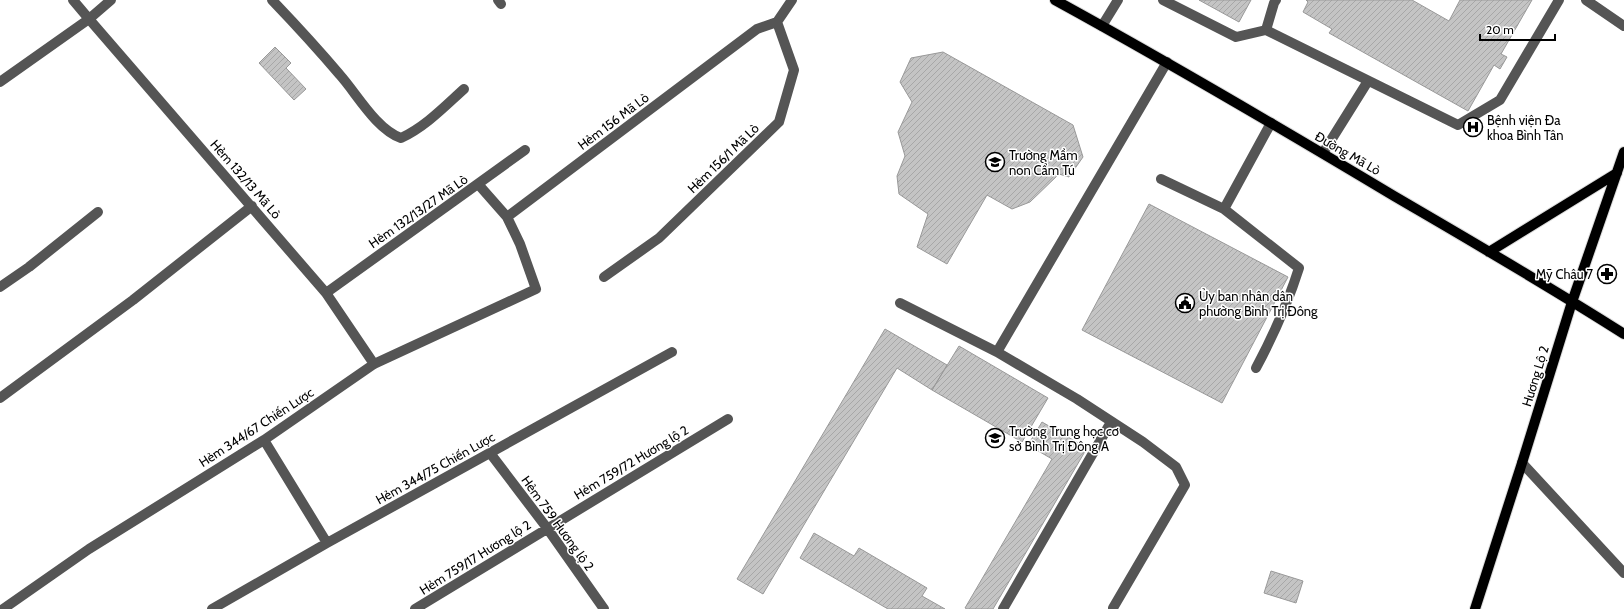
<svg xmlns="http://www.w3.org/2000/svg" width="1624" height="609" font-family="Cabin,sans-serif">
<defs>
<pattern id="building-hatch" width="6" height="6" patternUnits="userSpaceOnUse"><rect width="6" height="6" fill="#c4c4c4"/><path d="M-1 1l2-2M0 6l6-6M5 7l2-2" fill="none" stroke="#a7a7a7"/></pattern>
</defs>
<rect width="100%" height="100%" fill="#fff"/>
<path fill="url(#building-hatch)" stroke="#999" d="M1199 0H1251L1239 22Z
M1306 0H1412L1449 21 1460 0H1532L1501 54 1507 57 1500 69 1494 65 1468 111 1329 33 1332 29 1303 12 1308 2Z
M275 47 291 63 286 68 306 89 294 100 259 63Z
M943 52 1073 125 1083 157 1069 177 1059 174 1030 202 1012 209 987 195 947 264 917 247 928 214 899 194 897 176 905 156 898 132 912 102 900 82 911 58Z
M1149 204 1288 277 1222 403 1082 330Z
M885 329 947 365 932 390 897 368 763 594 737 579Z
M959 346 1048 398 1022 442 932 390Z
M1042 422 1087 448 993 609H967L965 608 1052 459 1028 445Z
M814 533 854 556 859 548 927 588 922 596 945 609H888L800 558Z
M1271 571 1303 581 1296 603 1264 593Z"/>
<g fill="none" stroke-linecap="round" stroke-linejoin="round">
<defs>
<path id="major" d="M1055 0C1170 63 1282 129 1394 196 1471 241 1549 286 1624 334
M1489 252 1617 173
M1475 609 1522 463 1572 302 1624 152"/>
</defs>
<use href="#major" stroke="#dbdbdb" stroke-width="12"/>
<path stroke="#555" stroke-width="10" d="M73 0 89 19 111 0
M272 0C295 24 318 49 340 75 357 94 376 129 401 138 425 127 444 107 464 89
M498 0 501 4
M1163 0 1236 37 1266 30 1458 125 1500 100 1559 0
M1586 0 1624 26
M1102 26 1118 0
M1266 30 1274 3 1276 0
M0 82 89 19 326 293 374 364
M1323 153 1368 81
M1161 179 1224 209 1299 268C1288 303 1273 336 1256 368
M478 184 507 217
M1224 209 1271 123
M604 277 659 238 779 122 794 70 777 22
M0 287 29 267 98 212
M326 293 525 150
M900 303 997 352 1077 399 1143 442 1176 467 1185 485 1113 608
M997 352 1167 62
M0 398 133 300 252 206
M264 440 327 543
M490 453 547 528 604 609
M1522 463 1624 573
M3 609 89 549 264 440 374 364 536 289 520 244 507 217 757 29 777 22 792 0
M212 609 327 543 672 352
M415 609 728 419
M1003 609 1111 422"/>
<use href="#major" stroke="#000" stroke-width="10"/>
</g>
<defs>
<symbol id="hospital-ring" viewBox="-11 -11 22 22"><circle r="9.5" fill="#fff" stroke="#000" stroke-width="1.5"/><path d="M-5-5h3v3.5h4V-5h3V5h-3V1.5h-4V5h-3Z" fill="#000"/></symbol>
<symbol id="school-ring" viewBox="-11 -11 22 22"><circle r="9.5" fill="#fff" stroke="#000" stroke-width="1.5"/><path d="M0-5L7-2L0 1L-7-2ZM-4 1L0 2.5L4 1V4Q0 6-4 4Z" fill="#000"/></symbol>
<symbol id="pharmacy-ring" viewBox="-11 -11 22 22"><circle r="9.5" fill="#fff" stroke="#000" stroke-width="1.5"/><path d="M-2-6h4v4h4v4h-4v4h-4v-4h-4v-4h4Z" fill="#000"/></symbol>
<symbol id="civic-ring" viewBox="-11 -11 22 22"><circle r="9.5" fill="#fff" stroke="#000" stroke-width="1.5"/><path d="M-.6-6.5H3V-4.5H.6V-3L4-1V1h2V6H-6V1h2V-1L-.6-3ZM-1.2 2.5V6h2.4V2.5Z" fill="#000"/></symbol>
</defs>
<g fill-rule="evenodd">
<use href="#hospital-ring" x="1462" y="116" width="22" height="22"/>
<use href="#school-ring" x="984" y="151" width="22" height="22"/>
<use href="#pharmacy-ring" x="1596" y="263" width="22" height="22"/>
<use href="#civic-ring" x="1174" y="292" width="22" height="22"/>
<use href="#school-ring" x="984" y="427" width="22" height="22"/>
</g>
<g text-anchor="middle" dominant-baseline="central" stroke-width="3" stroke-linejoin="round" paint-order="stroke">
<g font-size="13" fill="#000" stroke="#fff" text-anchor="start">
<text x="1487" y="120">Bệnh viện Đa<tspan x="1487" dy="15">khoa Bình Tân</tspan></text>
<text x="1009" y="155">Trường Mầm<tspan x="1009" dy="15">non Cẩm Tú</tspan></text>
<text x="1593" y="274" text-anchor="end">Mỹ Châu 7</text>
<text x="1199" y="296">Ủy ban nhân dân<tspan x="1199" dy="15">phường Bình Trị Đông</tspan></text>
<text x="1009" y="431">Trường Trung học cơ<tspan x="1009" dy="15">sở Bình Trị Đông A</tspan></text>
</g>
<g font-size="13" fill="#000" stroke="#fff">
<text transform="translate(613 121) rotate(-37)">Hẻm 156 Mã Lò</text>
<text transform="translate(1348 153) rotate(30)">Đường Mã Lò</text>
<text transform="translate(723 158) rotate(-44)">Hẻm 156/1 Mã Lò</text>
<text transform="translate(246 179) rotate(49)">Hẻm 132/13 Mã Lò</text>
<text transform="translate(418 211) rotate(-35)">Hẻm 132/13/27 Mã Lò</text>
<text transform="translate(1535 376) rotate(-73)">Hương Lộ 2</text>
<text transform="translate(256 427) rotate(-33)">Hẻm 344/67 Chiến Lược</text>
<text transform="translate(631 462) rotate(-31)">Hẻm 759/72 Hương lộ 2</text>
<text transform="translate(435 468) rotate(-29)">Hẻm 344/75 Chiến Lược</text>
<text transform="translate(558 523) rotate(54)">Hẻm 759 Hương lộ 2</text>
<text transform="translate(475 557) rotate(-32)">Hẻm 759/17 Hương lộ 2</text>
</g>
</g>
<path d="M1480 34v6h75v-6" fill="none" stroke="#000000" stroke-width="2"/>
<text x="1486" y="34" font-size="12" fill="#000000" stroke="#ffffff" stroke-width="3" paint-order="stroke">20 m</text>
</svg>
